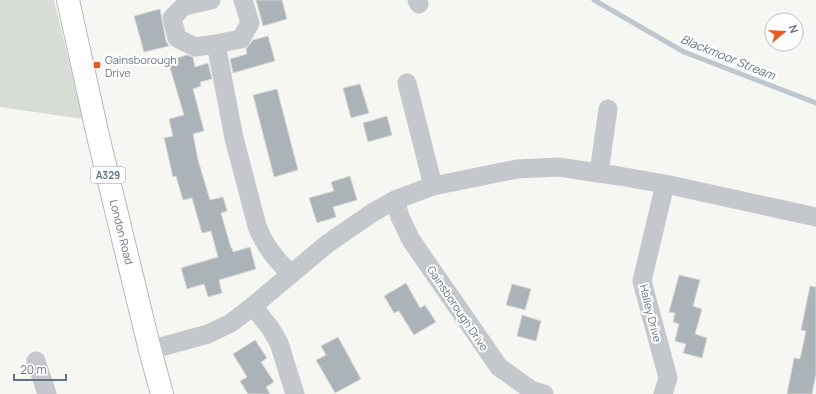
<svg xmlns="http://www.w3.org/2000/svg" width="816" height="394" font-family="Manrope,sans-serif">
<rect width="100%" height="100%" fill="#f6f6f3"/>
<path fill="#d7ddd4" d="M0 0H54L83 119 0 107Z"/>
<g fill="none" stroke-linecap="round" stroke-linejoin="round">
<path stroke="#bec7cd" stroke-width="5" d="M594 0 684 52 816 103"/>
</g>
<path fill="#abb2b8" stroke="#d8d8d5" d="M256 0H282L287 19 263 26Z
M160 9 166 41 169 46 144 52 134 16Z
M268 36 275 61 233 73 230 59 247 54 246 49 253 40Z
M187 55 193 57 195 67 208 63 212 79 200 82 201 86 193 89 204 131 193 134 198 160 210 200 223 197 227 211 221 213 231 248H232L233 252 250 247 256 269 219 280 222 293 208 297 204 284 187 289 181 268 218 257 211 231 202 233 192 198 183 200 176 176 173 177 164 138 173 136 169 119 184 115 168 61Z
M360 84 369 113 351 118 343 88Z
M277 89 298 170 274 177 253 95Z
M387 116 392 135 368 142 363 123Z
M350 176 357 200 333 207 336 217 317 223 309 198 334 191 331 182Z
M679 275 700 280 693 306 702 309 695 334 707 338 702 358 683 353 686 344 675 341 679 324 673 322 675 313 669 312Z
M406 283 420 308 425 305 436 322 414 335 399 311 394 313 384 296Z
M512 284 531 289 525 310 506 305Z
M810 286 816 287V374L812 394H787L794 358 800 359 806 331 801 330Z
M522 315 541 321 536 341 517 336Z
M338 337 361 379 335 393 316 360 326 355 321 346Z
M255 340 267 358 261 362 274 382 266 387 270 394H248L240 381 247 377 233 354Z"/>
<g fill="none" stroke-linecap="round" stroke-linejoin="round">
<defs>
<path id="major" d="M68 0 98 136 150 350 162 394"/>
</defs>
<use href="#major" stroke="#b5b9bd" stroke-width="24"/>
<path stroke="#c4c7cb" stroke-width="19" d="M211 0 184 6 172 18 177 38 195 47 216 44
M243 0 250 23 241 39 216 44 234 138 257 226C264 245 276 260 291 274
M417 0 419 4
M407 83 433 186
M599 173 608 109
M395 200 400 217 411 240 499 367 531 390 544 394
M253 306 271 329 279 343 295 394
M150 350 208 334 231 323 253 306 327 244 372 213 395 200 433 186 517 169 558 167 619 176 665 184 816 217
M36 361 47 394
M663 394 668 378 642 281 665 184"/>
<use href="#major" stroke="#fff" stroke-width="22"/>
</g>
<rect fill="#e65c23" stroke="#fff" stroke-width="1.5" x="93" y="61" width="8" height="8" rx="2"/>
<g text-anchor="middle" dominant-baseline="central" stroke-width="4" stroke-linejoin="round" paint-order="stroke">
<rect fill="#fff" stroke="#939ea9" stroke-width="1" x="91" y="167" width="34" height="16" rx="3"/>
<g font-size="10" font-weight="bold" fill="#657484">
<text x="108" y="175">A329</text>
</g>
<g font-size="11" fill="#657484" stroke="#fff" text-anchor="start">
<text x="105" y="59">Gainsborough<tspan x="105" dy="13">Drive</tspan></text>
</g>
<g font-size="11" fill="#657484" stroke="#fff">
<text transform="translate(122 232) rotate(76)">London Road</text>
<text transform="translate(458 308) rotate(56)">Gainsborough Drive</text>
<text transform="translate(651 313) rotate(76)">Halley Drive</text>
</g>
<g font-size="12" font-style="italic" fill="#607681" stroke="#fff">
<text transform="translate(728 57) rotate(22)">Blackmoor Stream</text>
</g>
</g>
<g transform="translate(784 32) rotate(72)"><circle r="19" fill="#ffffff" stroke="#c1c7ce"/>
<path d="M0-3L7 15L0 10L-7 15Z" fill="#e65c23"/>
<text y="-6" font-size="11" font-weight="bold" text-anchor="middle" fill="#657484">N</text>
</g>
<path d="M14 374v6h52v-6" fill="none" stroke="#657484" stroke-width="2"/>
<text x="20" y="374" font-size="12" fill="#657484" stroke="#ffffff" stroke-width="3" paint-order="stroke">20 m</text>
</svg>
